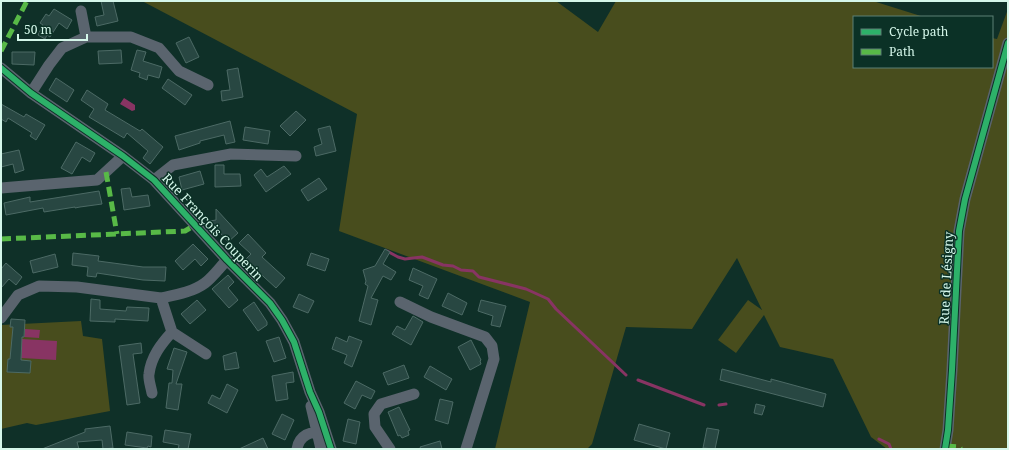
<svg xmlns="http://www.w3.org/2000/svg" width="1009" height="450" font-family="'Noto Serif',serif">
<rect width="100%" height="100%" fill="#0f3028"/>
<path fill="#484d1d" d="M142 1H556L598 32 616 1H873L924 17H854V67H992V38L997 39 1008 9V449H887L871 437 833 359 780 347 764 315 736 353 718 340 748 300 762 310 737 258 692 329 626 327 592 444 587 449H495L530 302 339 231 357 114Z
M81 321 83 336 102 339 110 411 36 425 27 423 1 429V325Z"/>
<path fill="#883463" d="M124 98 135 105V110L132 111 120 104Z
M25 329 40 330 39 338 24 337Z
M22 339 57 341 56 360 21 358Z"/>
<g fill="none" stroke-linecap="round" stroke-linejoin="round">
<path stroke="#883463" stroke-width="3" d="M387 251 398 257 405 259 422 257 443 265 453 266 461 270 473 271 479 277 526 289 548 299 556 309 626 375
M638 380 704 405
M719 405 726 404
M879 439 889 444 891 449"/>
</g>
<path fill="#284742" stroke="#4c6a65" d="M101 1H113L118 21 97 26 95 17 104 15Z
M54 9 72 20 67 29 59 23 50 37 47 35 45 39 38 35 43 25 40 23 46 14 49 16Z
M189 37 199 57 186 63 176 43Z
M121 50 122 63 99 64 98 51Z
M137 50 146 52 143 61 162 67 159 78 148 75 147 80 139 77 140 73 131 70Z
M12 52H35L34 65 12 64Z
M238 68 243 97 222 101 221 91 230 90 227 70Z
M56 78 74 90 67 102 49 90Z
M168 79 192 95 185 105 162 88Z
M87 90 108 104 105 110 140 131 142 129 163 147 150 164 143 158 148 151 127 133 124 138 89 117 94 109 81 100Z
M1 104 24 117 26 114 45 125 36 140 30 136 32 133 8 118 6 122 1 119Z
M296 111 306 120 290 136 280 126Z
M230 121 235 142 226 144 224 135 200 141V143L179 150 175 136Z
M330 126 336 151 316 156 314 147 322 144 318 129Z
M245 127 270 131 268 144 243 140Z
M76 142 95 153 90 162 82 157 72 174 61 168Z
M19 150 24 170 15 173 13 164 1 167V154Z
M215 165H224V174H240L241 186 215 187Z
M284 166 291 174 266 192 254 175 261 169 267 177Z
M200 171 204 184 182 190 179 177Z
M319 178 327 189 308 201 301 190Z
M130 188 132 197 148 195 150 206 124 210 121 189Z
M99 191 102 204 80 207 75 208V207L44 212 43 208 6 215 4 203 30 197V202Z
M216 209 238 233 228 242 210 221 216 220Z
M248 234 266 253 262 257 285 278 276 288 252 266 251 268 244 261 251 254 239 243Z
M193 244 208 259 201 266 195 259 183 270 175 261Z
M385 249 390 252 383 264 396 272 391 280 383 276 371 298 378 300 371 325 359 321 368 286 365 284 366 281 363 270 375 266Z
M73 253 99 256 98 261 143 267H166L165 281 143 280 97 273 96 277 87 276 88 267 72 265Z
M311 253 329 259 325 271 307 265Z
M55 254 58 267 33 273 30 261Z
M6 263 22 277 16 285 9 279 1 288V269Z
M413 268 437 279 428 299 419 295 423 286 409 280Z
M228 275 234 282 228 288 238 300 229 308 212 289Z
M448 293 467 303 462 315 442 306Z
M299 294 314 301 308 313 293 307Z
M91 299 100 300V309L126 311 127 307 149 308 148 321 115 319V322L90 321Z
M197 300 206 310 190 324 181 314Z
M481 300 506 306 500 327 491 325 493 316 478 311Z
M254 302 267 322V325L258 331 243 310Z
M413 316 423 322 411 345 392 334 397 326 405 330Z
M11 319 25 320 24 337H22L21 360 31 361 30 373 7 372 8 359H10L13 327H10Z
M349 336 362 341 352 367 344 363 347 355 332 349 336 337 347 342Z
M279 337 286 358 274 362 266 341Z
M471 340 481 360 480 361 481 364 470 370 458 347Z
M141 343 142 353 133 354 140 403 127 405 119 346Z
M174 348 187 352 176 384H182L178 410 166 408 169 383H172L173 370 167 369Z
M236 352 239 368 225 370 223 356Z
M404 365 409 378 388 385 383 373Z
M430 366 452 379 446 390 424 377Z
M722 369 771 382V379L826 394 823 407 720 380Z
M293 372 294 382 286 383 288 399 276 401 272 376Z
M356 381 375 391 371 399 362 395 355 409 344 403Z
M227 384 238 390 227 413 208 403 212 395 220 399Z
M440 399 453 402 448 424 435 420Z
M756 404 765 406 762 415 754 413Z
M399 407 410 430 408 431 409 435 402 438 400 435 398 436 388 412Z
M282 414 294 420 285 440 272 434Z
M348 419 360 422 356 444 343 441Z
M639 424 670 433 666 449 634 440Z
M110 426 113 448 103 449 102 440 77 442 79 449H42L85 432V429Z
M707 428 719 430 715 449 703 448Z
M165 430 191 434 188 449H178L179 445 163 442Z
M127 432 152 436 151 447 148 446 147 448 125 445Z
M263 438 268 449H239Z
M440 441 442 449H421L420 447Z"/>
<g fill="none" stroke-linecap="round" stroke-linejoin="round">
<path stroke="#5a646e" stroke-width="11" d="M81 11 86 37
M1 68 31 93 123 156 154 180 227 260 270 303 282 320 294 342 310 392 319 412 331 449
M31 93 49 65 62 48 86 37H131L159 48 179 71 208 85
M154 180 173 165 231 154 296 156
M1 188 97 180 123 156
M161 298 172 332 206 354
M400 302 431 317 485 337 492 346 494 359 466 449
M1 318 18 295 39 286 77 287 161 298C175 295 193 292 205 283 213 277 220 267 227 260
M152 393C151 387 148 379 149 374 151 357 161 344 172 332
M311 406 321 449
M297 449C299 436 311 429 323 435
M390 449 375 427 374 414 381 404 414 394
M945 449 948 430 952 370 959 231 965 199 1008 43"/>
<path stroke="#58b947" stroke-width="5" stroke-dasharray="10 5" stroke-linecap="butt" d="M1 51 27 1
M106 172 117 234
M1 239 185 231 195 225
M946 446 959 447 961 449"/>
<defs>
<path id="cycleway" d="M1 68 31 93 123 156 154 180 227 260 270 303 282 320 294 342 310 392 319 412 331 449
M945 449 948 430 952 370 959 231 965 199 1008 43"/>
</defs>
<use href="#cycleway" stroke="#0b3126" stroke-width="8"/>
<use href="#cycleway" stroke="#2db169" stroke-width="6"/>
</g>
<g text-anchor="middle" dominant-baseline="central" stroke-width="3" stroke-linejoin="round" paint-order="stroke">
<g font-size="13" fill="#d5f7ea" stroke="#0b3126">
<text transform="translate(213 227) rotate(47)">Rue François Couperin</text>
<text transform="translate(946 278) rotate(-87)">Rue de Lésigny</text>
</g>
</g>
<rect width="1009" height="450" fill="none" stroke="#d5f7ea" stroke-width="4"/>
<rect x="853" y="16" width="140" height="52" fill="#0b3126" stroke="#5c8074"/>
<rect x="861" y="29" width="20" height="6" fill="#2db169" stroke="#5c8074"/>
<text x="889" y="36" font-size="12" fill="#d5f7ea">Cycle path</text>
<rect x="861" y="49" width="20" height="6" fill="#58b947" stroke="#5c8074"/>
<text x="889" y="56" font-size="12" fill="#d5f7ea">Path</text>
<path d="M18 34v6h69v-6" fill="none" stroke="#d5f7ea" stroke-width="2"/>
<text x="24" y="34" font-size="12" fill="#d5f7ea" stroke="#0b3126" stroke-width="3" paint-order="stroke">50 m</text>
</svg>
